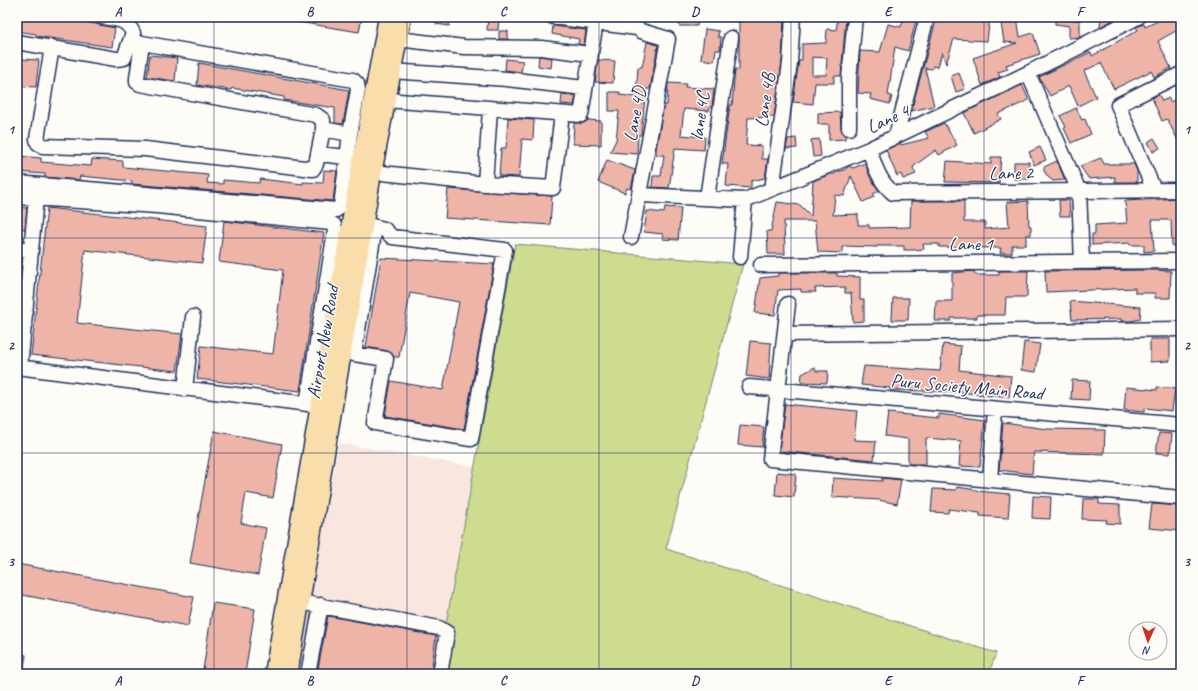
<svg xmlns="http://www.w3.org/2000/svg" width="1198" height="691" font-family="Caveat,sans-serif">
<rect width="100%" height="100%" fill="#fdfcf7"/>
<filter id="ink" filterUnits="userSpaceOnUse"><feTurbulence type="fractalNoise" baseFrequency=".025" numOctaves="2"/><feDisplacementMap in="SourceGraphic" scale="8" xChannelSelector="R" yChannelSelector="G"/><feConvolveMatrix kernelMatrix="1 2 1 2 8 2 1 2 1" color-interpolation-filters="sRGB"/></filter>
<g filter="url(#ink)">
<path fill="#f8e6df" d="M339 443 475 467 437 674H297Z"/>
<path fill="#cedc90" stroke="#748677" d="M515 244 743 264 666 549 996 653 989 674H437Z"/>
<path fill="#eeb4a8" stroke="#1b2f5e" fill-rule="evenodd" d="M17 17H60L115 28 112 47 36 36V34L17 31Z
M293 17H362L359 32 292 21Z
M437 17H450L449 26 436 24Z
M488 17H499L498 30H487Z
M679 17H698L697 26H679Z
M739 17H784L782 62 774 117 748 118 746 145 762 146V159H768L765 178 751 181V188L726 186 728 164H722L730 105H732L735 69 739 70Z
M838 17H846L841 76H834V83H815L813 104 793 102 799 60H802V44L826 43 827 29 836 30ZM812 57 827 58 826 75H812Z
M904 17H917L908 51 895 47 888 95 892 96 890 104 870 99 871 94 858 93 860 51 880 52 888 24 901 27Z
M937 17H990L987 41 954 39 946 64 942 52 938 67 933 66 932 69 925 68 934 106 911 111Z
M1000 17H1017L1020 37 1033 33 1040 54 1006 65 1008 69 998 72 1000 77 982 85 973 58 1017 43 1004 42Z
M1101 17H1119L1100 27Z
M1158 17H1174L1181 28 1158 41 1171 68 1154 77 1151 71 1114 89 1101 63 1084 71 1096 97 1078 106 1069 86 1050 96 1039 77 1091 52 1092 56 1138 30 1136 27 1144 24 1145 27 1160 20Z
M1055 20H1080V37L1069 38V26L1055 24Z
M553 26 586 30 584 45 578 44 579 39 552 34Z
M705 29 719 31 718 37H721L720 50H716L714 61 701 59Z
M499 31H508V39H499Z
M647 42 658 45 650 89H646L641 135H638L637 154 610 152 616 140 619 111H609V92H620V95L636 97 638 67H642Z
M150 55 177 58 175 81 147 77Z
M539 56 552 58 551 68 538 66Z
M21 59 39 60 36 87 19 86Z
M506 59 523 61 521 72 505 70Z
M598 60 615 61 613 83 595 82Z
M199 63 349 90 343 124 335 123V108L284 100V97L232 88 231 90 197 85Z
M959 73 965 89 956 92 951 76Z
M668 83 686 84 685 87 714 89 712 107H710L709 111 684 109 681 135 705 137 704 150 675 148 669 188 652 187 653 176H661L664 155H656V149L664 105H667Z
M1022 85 1029 100 998 114 1001 119 974 133 964 113Z
M562 94 576 96 574 105 561 104Z
M1159 95 1162 101 1169 98 1170 102 1181 97V146L1167 119 1162 121 1152 98Z
M1076 108 1082 120 1085 119 1091 134 1071 143 1064 128 1066 127 1060 116Z
M840 112 841 128 845 136V139L829 140V124H818V113Z
M508 118 534 120 533 140 522 139 519 177 499 176 501 148H506Z
M588 120 601 121V145L573 144 574 123H584Z
M944 123 957 145 939 155 936 150 914 166 913 168 916 174 903 179 901 174 897 176 886 150 900 143 901 145 929 138 925 132Z
M796 138 797 148 786 149 788 139Z
M1154 138 1160 148 1153 152 1148 142Z
M819 139 821 156 813 157 811 140Z
M1040 147 1046 160 1034 165 1029 152Z
M17 156 41 158V162L91 166 92 159 123 161V167L208 175 207 183 223 184V180L259 183 260 179 303 184V182L323 183 324 170 337 171 333 201 132 184V181L80 176 79 180 45 177V174L17 172Z
M991 157H1001L999 183 945 182 947 161 991 164Z
M1101 158 1104 164H1134L1137 171V182H1115V177L1089 179 1080 166Z
M607 160 635 170 631 189 627 188 625 193 598 182Z
M1057 161 1065 180H1064L1053 181 1048 177 1044 171V167Z
M1014 162H1029V179H1014Z
M865 163 870 177 879 191 873 194 874 197 863 202 851 176 844 196 835 195 833 215 858 214V225H869V228L910 227 911 201H964V222H985V229L1009 227 1007 202 1028 201 1029 226H1031V235H1026V245H1012V253H1000L1001 248 939 247V244H923L924 249 913 250H904V246H877V247L843 246V253L818 252 815 221H784L785 254H768L767 231H771L777 202 800 205 811 216 813 181 831 174H835L836 172 844 170 849 166 853 168Z
M448 189 552 196 550 225 445 218Z
M1181 198V246H1172L1171 220H1152L1154 251 1144 252V245H1130V243L1092 245V234H1095V225L1127 223 1125 201Z
M1059 200H1069L1070 216H1060Z
M17 207 27 208 25 229 17 228Z
M665 207 681 208 678 240 662 239 663 234 644 232 647 211 664 213Z
M47 208 207 226 202 263 85 250 77 323 182 334 177 371 31 355Z
M224 221 324 233 300 391 197 379 201 346 273 354 283 270 219 262Z
M381 258 494 264 464 429 385 416 391 381 443 390 459 302 410 293 399 357H394L388 351 366 347Z
M1154 270 1171 271 1170 298H1155V293H1135V288L1046 292 1045 271Z
M974 271 975 275H999V271H1028L1027 297H1006L1005 315H977V318H951V321H935L936 301H952V273Z
M778 273H837V276L860 277V300H864V321L853 322 851 293H845V287L815 288 816 292H801V289L778 290 775 315 755 313 760 278 778 276Z
M893 298H909L908 320H892Z
M1070 301 1141 307 1140 319 1131 321H1121V319L1072 320Z
M1150 339H1170V361L1150 362Z
M750 341 771 343 769 379 746 376Z
M1024 342 1040 344 1036 372 1021 370Z
M943 344 961 346 959 370 1011 376 1009 398 959 392 890 390V388L861 385 864 366 940 371Z
M815 367 816 371H828L827 383 801 382 802 374Z
M1072 380 1090 381 1089 400 1071 399Z
M1126 387 1157 390V387L1175 389 1172 411 1145 408 1144 412 1124 410Z
M785 404 857 411 854 440 876 441 874 460 779 451Z
M888 413 939 418V414L985 420 980 467 959 466 961 441 926 438V464H908V439L885 436Z
M1003 423 1047 429 1105 430 1104 454 1034 452 1032 474 999 470Z
M740 425 764 427 762 447 738 445Z
M214 431 282 444 273 498 246 493 241 523 266 528 258 575 190 563Z
M1159 433 1172 434 1170 454 1156 453Z
M777 472 796 474 794 497 775 495Z
M833 478 882 481V478L901 480 897 504 879 500 832 497Z
M957 487 977 490V491L1010 494 1008 518 980 516V513L949 509 948 513 931 512 933 489 956 490Z
M1033 496 1051 497 1050 519 1032 518Z
M1083 499H1099V504L1120 505V524L1106 523 1107 520 1082 519Z
M1152 504 1181 506V531L1149 528Z
M17 564 194 597 188 626 17 594Z
M213 603 255 609 245 674H228L203 670Z
M328 616 436 636 431 674H317Z
M17 653 26 655 23 674H17Z"/>
<g fill="none" stroke-linecap="round" stroke-linejoin="round">
<defs>
<path id="minor" d="M553 17 637 28 641 31 668 39 631 237
M398 39 464 47 541 48 590 54
M17 42 116 59 124 58 133 33C127 19 116 19 102 17
M142 43 353 80 357 84 358 90 350 134 323 129V120L316 115 140 84 137 82V78Z
M52 47 37 139 38 143 42 146 145 149 313 169 316 164 323 129
M391 71 507 79 584 88
M1028 73 1079 191 1082 262
M386 100 581 115 596 22
M849 128V79L855 17
M896 136 927 17
M869 149C875 166 879 181 893 193L1181 190
M318 154 347 157
M373 172 485 184 553 188 562 114
M17 183 336 210 341 206 350 134
M485 184 490 109
M772 189 790 63 793 17
M1154 190 1118 105 1181 74
M640 195 745 200 869 149 1028 73 1138 17
M17 197 157 206 331 223 334 225 335 231 307 404
M707 198 731 38
M364 224 384 229 392 237 505 250 471 439 375 423 386 359 354 354 375 227
M17 249 31 251
M740 257 745 200
M761 265 1181 261
M788 304 770 459 1181 498
M785 334 1181 329
M17 367 316 405
M20 367 36 198
M749 387 1181 425
M185 389 193 317
M990 480 995 409
M300 602 439 628 447 633 440 674
M308 674 321 605"/>
<path id="major" d="M274 674 359 177 388 17
M288 674 371 179 402 17"/>
</defs>
<use href="#minor" stroke="#1b2f5e" stroke-width="17"/>
<use href="#major" stroke="#1b2f5e" stroke-width="21"/>
<use href="#minor" stroke="#fdfcf7" stroke-width="14"/>
<use href="#major" stroke="#f9deab" stroke-width="18"/>
</g>
</g>
<path fill="none" stroke="#1b2f5e" stroke-width="1" stroke-opacity="0.55" d="M214 17V674M407 17V674M599 17V674M791 17V674M984 17V674M17 238H1181M17 453H1181"/>
<g text-anchor="middle" dominant-baseline="central" stroke-width="3" stroke-linejoin="round" paint-order="stroke">
<g font-size="19" fill="#1b2f5e" stroke="#fdfcf7">
<text transform="translate(765 100) rotate(-82)">Lane 4B</text>
<text transform="translate(635 114) rotate(-80)">Lane 4D</text>
<text transform="translate(700 116) rotate(-82)">lane 4C</text>
<text transform="translate(888 119) rotate(-25)">Lane 4</text>
<text transform="translate(1011 173) rotate(-1)">Lane 2</text>
<text x="971" y="244">Lane 1</text>
<text transform="translate(323 342) rotate(-80)">Airport New Road</text>
<text transform="translate(967 387) rotate(5)">Puru Society Main Road</text>
</g>
</g>
<rect width="1198" height="691" fill="none" stroke="#fdfcf7" stroke-width="44"/>
<g transform="translate(1148 641) rotate(183)"><circle r="19" fill="#fdfcf7" stroke="#a3aaba"/>
<path d="M0-3L7 15L0 10L-7 15Z" fill="#c8321e"/>
<text y="-6" font-size="11" font-weight="bold" text-anchor="middle" fill="#1b2f5e">N</text>
</g>
<rect x="22" y="22" width="1154" height="647" fill="none" stroke="#1b2f5e" stroke-width="1.5"/>
<g font-size="13" text-anchor="middle" font-weight="bold" fill="#1b2f5e">
<text x="118" y="16">A</text>
<text x="310" y="16">B</text>
<text x="503" y="16">C</text>
<text x="695" y="16">D</text>
<text x="888" y="16">E</text>
<text x="1080" y="16">F</text>
<text x="11" y="134">1</text>
<text x="1187" y="134">1</text>
<text x="11" y="350">2</text>
<text x="1187" y="350">2</text>
<text x="11" y="566">3</text>
<text x="1187" y="566">3</text>
<text x="118" y="685">A</text>
<text x="310" y="685">B</text>
<text x="503" y="685">C</text>
<text x="695" y="685">D</text>
<text x="888" y="685">E</text>
<text x="1080" y="685">F</text>
</g>
</svg>
